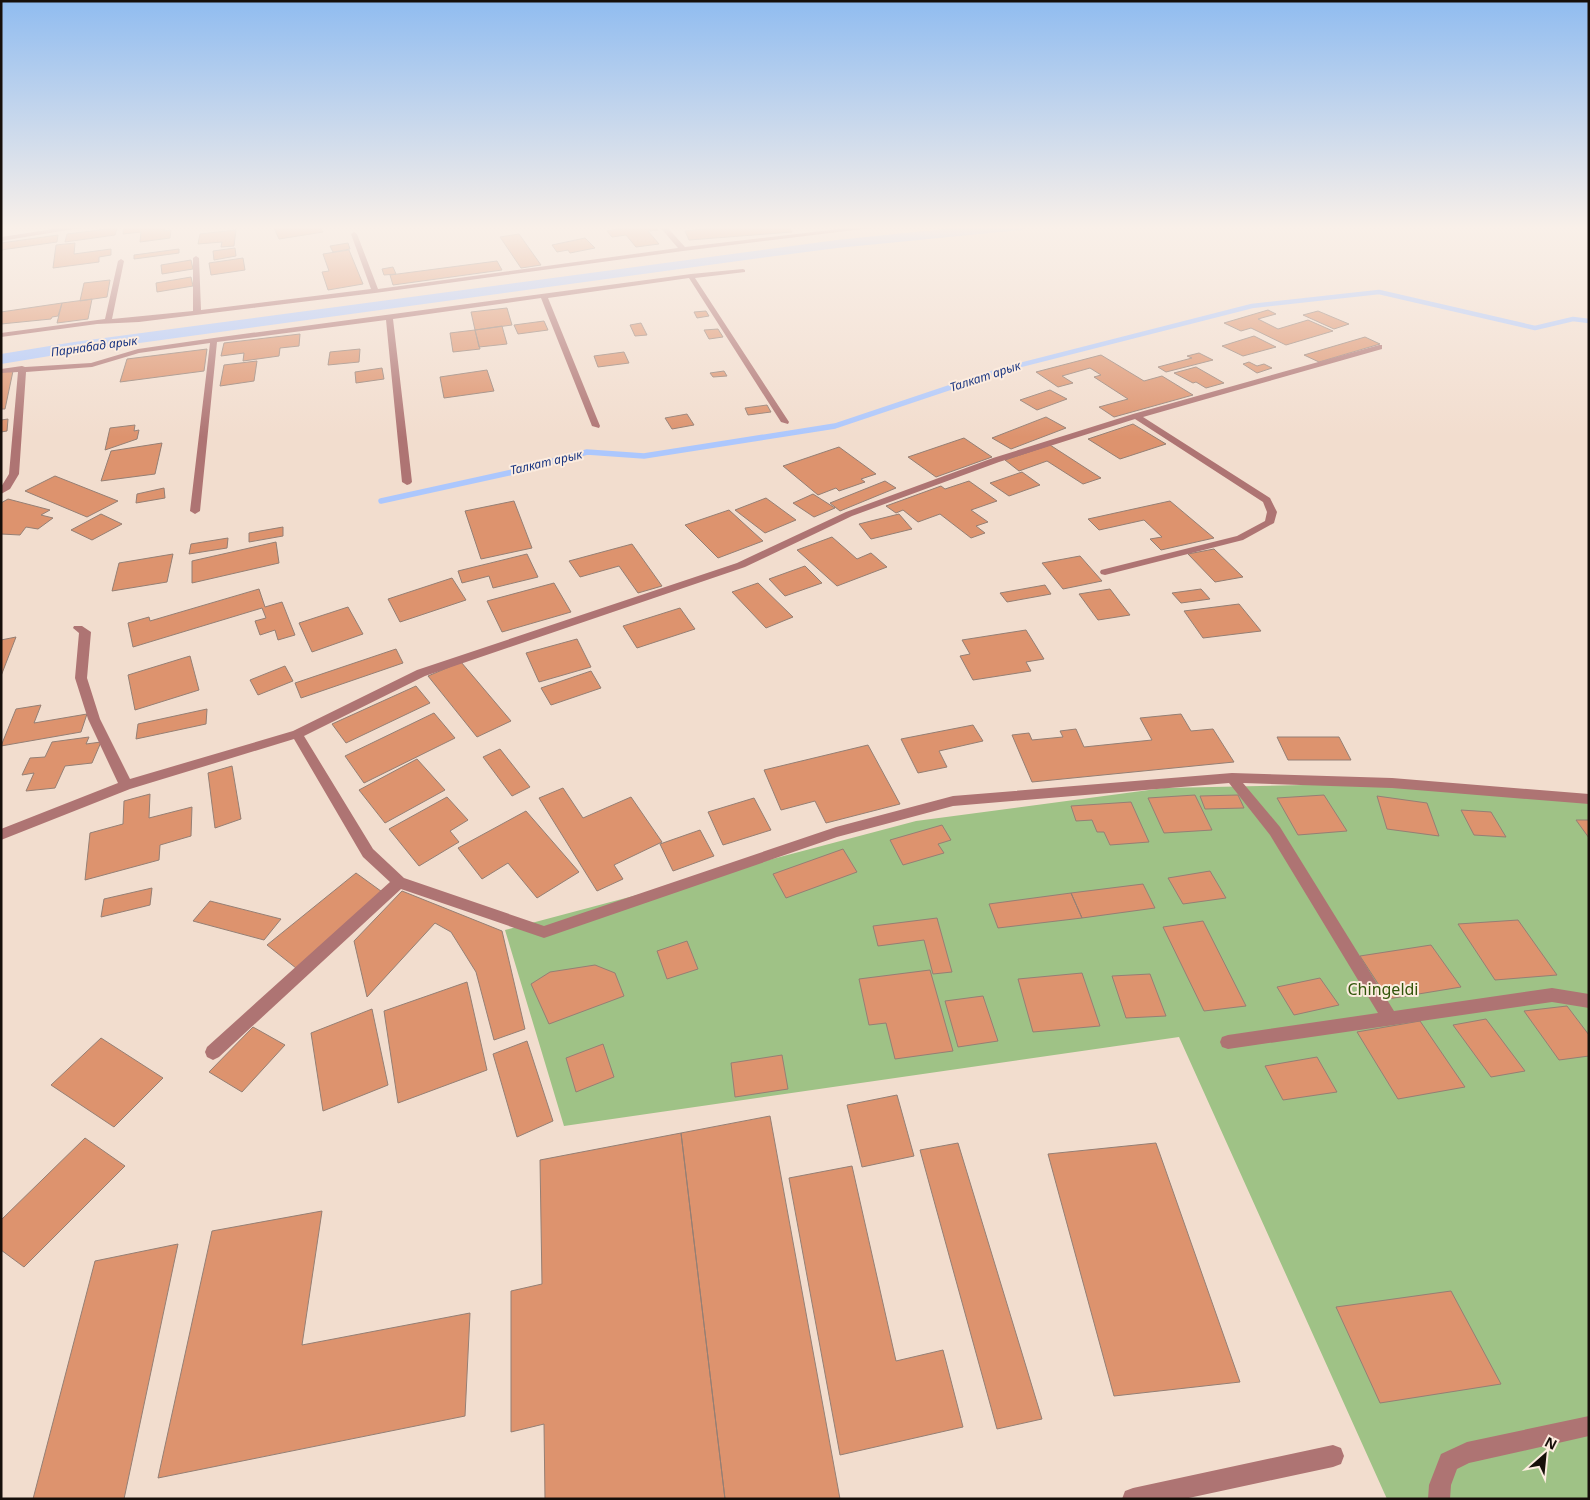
<svg xmlns="http://www.w3.org/2000/svg" width="1590" height="1500" font-family="'Noto Sans',sans-serif">
<rect width="100%" height="100%" fill="#f2ddce"/>
<path fill="#9fc286" d="M1392 783 1589 800V1499H1387L1179 1037 564 1126 505 930 916 821 1164 788Z"/>
<g fill="none" stroke-linecap="round" stroke-linejoin="round">
<path stroke="#acc7fd" stroke-width="4.5" d="M1001 370 1252 306 1379 292 1535 328 1573 319 1589 321"/>
<path stroke="#acc7fd" stroke-width="5.5" d="M381 501 513 472 587 452 644 456 835 426 1005 369"/>
<path fill="#acc7fd" fill-rule="evenodd" d="M973 226H1028L1021 230 837 248 760 258 74 352 1 364V354L74 342 837 240Z"/>
</g>
<path fill="#dd936e" stroke="#957f74" d="M178 226 164 228V231L171 230 170 238 140 242 141 232 123 234 124 227Z
M273 226H319L323 232 279 239Z
M638 226H655L658 230 648 231 659 244 636 247 626 235 612 237 607 231Z
M734 226H788L792 232 689 240 685 231Z
M117 228 115 235 65 242 67 234Z
M236 230 234 246 221 247 222 242 198 244 200 234Z
M519 234 541 265 521 268 500 237Z
M58 235 57 242 1 250V243Z
M585 238 595 248 570 253 568 250 557 252 552 245Z
M75 243 74 254 111 249V255L99 257V262L53 268 56 245Z
M348 243 350 249 333 252 330 246Z
M235 248 236 256 214 260 213 251Z
M179 249V253L134 259V255Z
M349 250 363 284 328 290 322 272 329 271 323 254Z
M243 258 245 270 211 275 209 263Z
M191 260 193 269 162 274 161 265Z
M497 261 502 270 393 285 390 275Z
M393 267 396 274 384 275 382 269Z
M191 277 193 286 157 292 156 283Z
M110 280 107 297 80 301 84 283Z
M92 299 88 319 57 323 62 303Z
M62 303 58 316 52 317 51 319 1 324V312Z
M507 308 512 325 475 330 471 312Z
M1268 310 1276 314 1258 319 1278 329 1308 320 1333 331 1286 345 1251 328 1241 331 1224 323Z
M706 311 709 316 697 318 694 312Z
M1318 311 1349 324 1334 329 1303 315Z
M544 321 548 330 518 334 514 325Z
M641 323 647 335 635 336 630 325Z
M502 326 507 344 479 347 475 330Z
M718 329 723 337 709 339 704 330Z
M475 330 480 349 453 352 450 333Z
M300 334 299 346 280 348 279 356 243 361 244 353 221 356 224 343Z
M1254 336 1276 347 1243 356 1222 346Z
M1365 337 1380 344 1319 362 1304 355Z
M207 349 204 371 120 382 127 359Z
M360 349 359 362 328 365 330 352Z
M624 352 629 363 598 367 594 356Z
M1199 353 1213 360 1166 372 1158 367 1192 358 1187 356Z
M1101 355 1144 381 1162 376 1193 395 1114 417 1099 407 1128 399 1094 377 1101 375 1090 368 1062 376 1073 383 1058 387 1036 372Z
M257 361 254 381 220 386 224 365Z
M1249 362 1257 366 1264 364 1272 368 1257 373 1243 364Z
M1196 367 1224 383 1206 388 1196 382 1193 383 1174 373Z
M382 368 384 379 356 383 355 372Z
M487 370 494 391 444 398 440 377Z
M13 371 5 409H1V372Z
M724 371 727 376 713 377 710 373Z
M1050 390 1067 399 1037 410 1020 400Z
M767 405 771 412 748 415 745 408Z
M687 414 694 425 672 429 665 418Z
M1046 417 1066 428 1011 449 992 438Z
M8 419 7 431 1 432V420Z
M1133 424 1166 444 1120 459 1088 439Z
M135 425 134 431 139 430 137 439 105 450 110 428Z
M964 438 992 457 936 477 908 457Z
M162 443 155 474 101 481 111 451Z
M1050 445 1101 478 1083 484 1047 461 1019 471 1005 460Z
M839 447 876 474 861 479 865 482 839 491 836 488 818 495 783 466Z
M1022 472 1040 485 1009 496 990 483Z
M55 476 118 501 87 517 25 491Z
M885 481 896 488 840 511 830 503Z
M969 481 997 501 971 510 988 522 976 526 985 533 971 538 940 514 918 522 903 510 896 513 886 506 941 486 945 489Z
M164 488 165 498 136 503 137 494Z
M813 494 835 508 814 517 793 503Z
M766 498 796 520 765 533 735 510Z
M8 499 50 510 41 515 53 518 38 529 26 527 20 535 1 534V503Z
M514 501 532 548 481 559 465 511Z
M1170 501 1214 538 1161 550 1150 539 1162 537 1144 520 1099 530 1088 519Z
M729 510 763 541 718 558 685 525Z
M101 514 122 524 92 540 71 530Z
M899 514 912 529 871 539 859 524Z
M283 527V536L249 542V533Z
M832 537 857 559 871 553 887 567 837 586 797 550Z
M228 538 227 548 189 554 191 544Z
M276 542 279 563 192 583V561Z
M632 544 662 586 638 593 619 566 580 577 569 561Z
M1214 549 1243 577 1215 582 1188 554Z
M173 554 167 582 112 591 119 563Z
M527 554 538 577 493 588 489 576 462 583 458 571Z
M1080 556 1102 581 1063 589 1042 563Z
M805 566 822 583 785 596 769 579Z
M452 578 466 600 400 622 388 599Z
M554 583 571 612 502 632 487 601Z
M758 583 793 617 766 628 732 592Z
M1045 585 1051 594 1007 602 1000 593Z
M259 589 265 607 282 602 295 635 278 640 275 630 260 635 255 621 266 618 262 608 133 647 128 623 149 617 150 621Z
M1110 589 1130 615 1098 620 1079 594Z
M1201 589 1210 599 1181 603 1172 593Z
M1239 604 1261 631 1203 638 1184 611Z
M348 607 363 634 312 652 299 623Z
M680 608 695 629 637 648 623 626Z
M1026 630 1044 659 1026 662 1031 671 973 680 960 656 970 654 962 640Z
M16 637 1 676V640Z
M577 639 591 667 539 682 526 653Z
M396 649 403 663 301 698 295 683Z
M190 656 199 690 135 710 128 675Z
M461 662 511 721 477 737 428 676Z
M285 666 293 681 258 695 250 680Z
M591 671 601 688 551 705 541 688Z
M416 686 430 703 346 743 332 724Z
M41 705 34 723 87 714 81 732 1 746 16 709Z
M207 709 206 724 136 739 138 724Z
M434 713 455 738 364 783 345 756Z
M1181 714 1191 731 1213 729 1234 762 1032 782 1012 735 1029 733 1032 740 1063 737 1060 731 1076 729 1084 747 1152 740 1140 718Z
M973 725 983 741 939 751 947 767 918 773 901 739Z
M89 737 86 744 101 742 92 763 65 766 55 788 26 791 34 773 22 775 30 758 45 757 52 742Z
M1277 737H1339L1351 760H1288Z
M868 745 900 804 826 823 815 801 781 810 764 770Z
M500 749 530 787 512 796 483 757Z
M417 759 445 790 385 823 359 790Z
M232 766 241 819 215 828 208 773Z
M563 788 583 818 631 797 662 842 614 865 623 879 597 891 539 798Z
M150 794 149 818 192 807 191 836 160 845 159 860 85 880 90 833 123 824 124 801Z
M1195 795 1212 830 1164 833 1148 798Z
M1238 795 1244 808 1205 809 1200 796Z
M1324 795 1347 831 1298 835 1277 798Z
M1377 796 1427 803 1439 836 1387 829Z
M447 797 468 820 450 831 459 842 419 866 389 829Z
M754 798 771 830 723 845 708 812Z
M1131 802 1149 842 1110 845 1104 832H1097L1092 820 1076 821 1071 806Z
M1461 810 1491 812 1506 837 1474 835Z
M526 811 579 872 537 898 508 863 482 879 458 848Z
M1576 820H1589V838Z
M942 825 951 840 938 844 944 853 903 865 890 840Z
M700 830 714 856 673 871 660 844Z
M843 849 857 872 786 898 773 874Z
M1210 871 1226 898 1183 904 1168 878Z
M356 873 385 894 296 968 267 945Z
M1143 884 1155 908 1082 918 1071 893Z
M152 888 150 905 101 917 104 899Z
M402 891 502 931 525 1029 494 1040 476 972 451 932 435 923 367 997 354 941Z
M1071 893 1082 918 998 928 989 904Z
M210 901 281 919 264 940 193 921Z
M937 918 952 972 933 974 924 940 878 946 873 926Z
M1518 920 1557 975 1495 980 1458 924Z
M1203 921 1246 1006 1204 1011 1163 927Z
M687 941 698 969 667 979 657 951Z
M1431 945 1461 987 1388 999 1360 956Z
M595 965 615 973 624 996 549 1024 531 984 550 972Z
M930 970 953 1051 895 1059 886 1023 869 1025 859 979Z
M1082 973 1100 1026 1033 1032 1018 979Z
M1150 974 1166 1016 1126 1018 1112 976Z
M1320 978 1339 1005 1294 1015 1277 987Z
M467 982 487 1070 398 1103 384 1011Z
M983 996 998 1041 958 1047 945 1001Z
M1567 1006 1589 1035V1056L1559 1060 1524 1011Z
M372 1009 388 1085 323 1111 311 1033Z
M1486 1019 1525 1071 1491 1077 1453 1025Z
M1420 1021 1465 1087 1398 1099 1357 1032Z
M253 1027 285 1045 242 1092 209 1072Z
M101 1038 163 1078 114 1127 51 1085Z
M527 1041 553 1121 517 1137 493 1054Z
M603 1044 614 1077 576 1092 566 1058Z
M782 1055 788 1089 735 1097 731 1063Z
M1317 1057 1337 1092 1283 1100 1265 1066Z
M897 1095 914 1156 862 1167 847 1105Z
M770 1116 840 1499H725L681 1133Z
M681 1133 725 1499H545L544 1424 511 1432V1291L542 1284 540 1160Z
M85 1138 125 1166 24 1267 1 1250V1220Z
M958 1143 1042 1419 997 1429 920 1150Z
M1156 1143 1240 1382 1114 1396 1048 1154Z
M852 1166 896 1361 943 1350 963 1427 840 1455 789 1178Z
M322 1211 302 1345 470 1313 465 1416 158 1478 212 1231Z
M178 1244 124 1499H33L95 1261Z
M1451 1291 1501 1384 1380 1403 1336 1307Z"/>
<g fill="none" stroke-linecap="round" stroke-linejoin="round">
<path fill="#ae7473" fill-rule="evenodd" d="M73 226H92L1 241V237Z
M659 226H666L685 247 865 226H888L683 251 375 293 139 322 97 324 1 337V333L105 319 118 261 121 259 124 261 112 319 193 311V258L196 256 199 258 201 310 371 289 351 234 354 232 357 234 378 289 678 248Z
M743 269 745 270V272L695 278 789 422 788 424 781 422 689 278 548 298 600 426 599 428 592 426 541 298 393 319 412 482 410 484 407 485 402 482 386 320 217 342 200 511 195 514 190 511 210 343 139 353 92 367 26 372 19 474 10 489 1 494V487L9 474 18 372 1 373V369L22 366 25 367 91 363 138 349 214 338 691 274Z
M1379 345H1382V349L1143 417 1270 498 1277 512 1274 523 1243 540 1105 575 1101 574 1100 572 1101 570 1237 536 1265 521 1267 512 1263 502 1135 419 999 462 852 516 745 567 425 676 304 736 373 849 404 878 544 926 836 827 953 796 1232 773 1392 778 1589 794V804L1392 788 1243 783 1280 827 1394 1011 1552 988 1589 994V1008L1552 1002 1228 1049 1222 1047 1220 1042 1222 1037 1228 1035 1378 1013 1270 835 1229 783 953 806 837 837 544 938 401 889 219 1057 213 1060 207 1057 205 1052 207 1047 390 882 363 857 294 739 130 789 1 840V829L118 783 88 719 75 678 79 633 73 628 74 626H82L91 632 87 678 100 719 130 779 293 731 417 670 737 563 846 512 993 458 1133 414Z
M1589 1416V1436L1469 1463 1457 1469 1451 1485 1450 1499H1428L1429 1485 1441 1454 1467 1442Z
M1333 1445 1341 1448 1344 1456 1341 1464 1333 1467 1184 1499H1122L1125 1491 1133 1488Z"/>
</g>
<linearGradient id="sky" x2="0" y2="1"><stop stop-color="#90bcf0"/><stop offset="0.52" stop-color="#f9f0e9"/><stop offset="1" stop-color="#f9f0e9" stop-opacity="0"/></linearGradient>
<rect width="1590" height="437" fill="url(#sky)"/>
<g text-anchor="middle" dominant-baseline="central" stroke-width="4" stroke-linejoin="round" paint-order="stroke">
<g font-size="12" font-style="italic" fill="#193581" stroke="#fcecdf">
<text transform="translate(94 346) rotate(-8)">Парнабад арык</text>
<text transform="translate(985 376) rotate(-18)">Талкат арык</text>
<text transform="translate(546 462) rotate(-13)">Талкат арык</text>
</g>
<g font-size="16" fill="#32550b" stroke="#fcecdf">
<text x="1383" y="989">Chingeldi</text>
</g>
</g>
<rect width="1590" height="1500" fill="none" stroke="#160f0a" stroke-width="5"/>
<g transform="translate(1545 1455) rotate(27)" stroke="#fcecdf" stroke-width="4" paint-order="stroke">
<path d="M0-4L9 19L0 12L-9 19Z" fill="#160f0a"/>
<text y="-8" font-size="14" font-weight="bold" text-anchor="middle" fill="#160f0a">N</text>
</g>
</svg>
